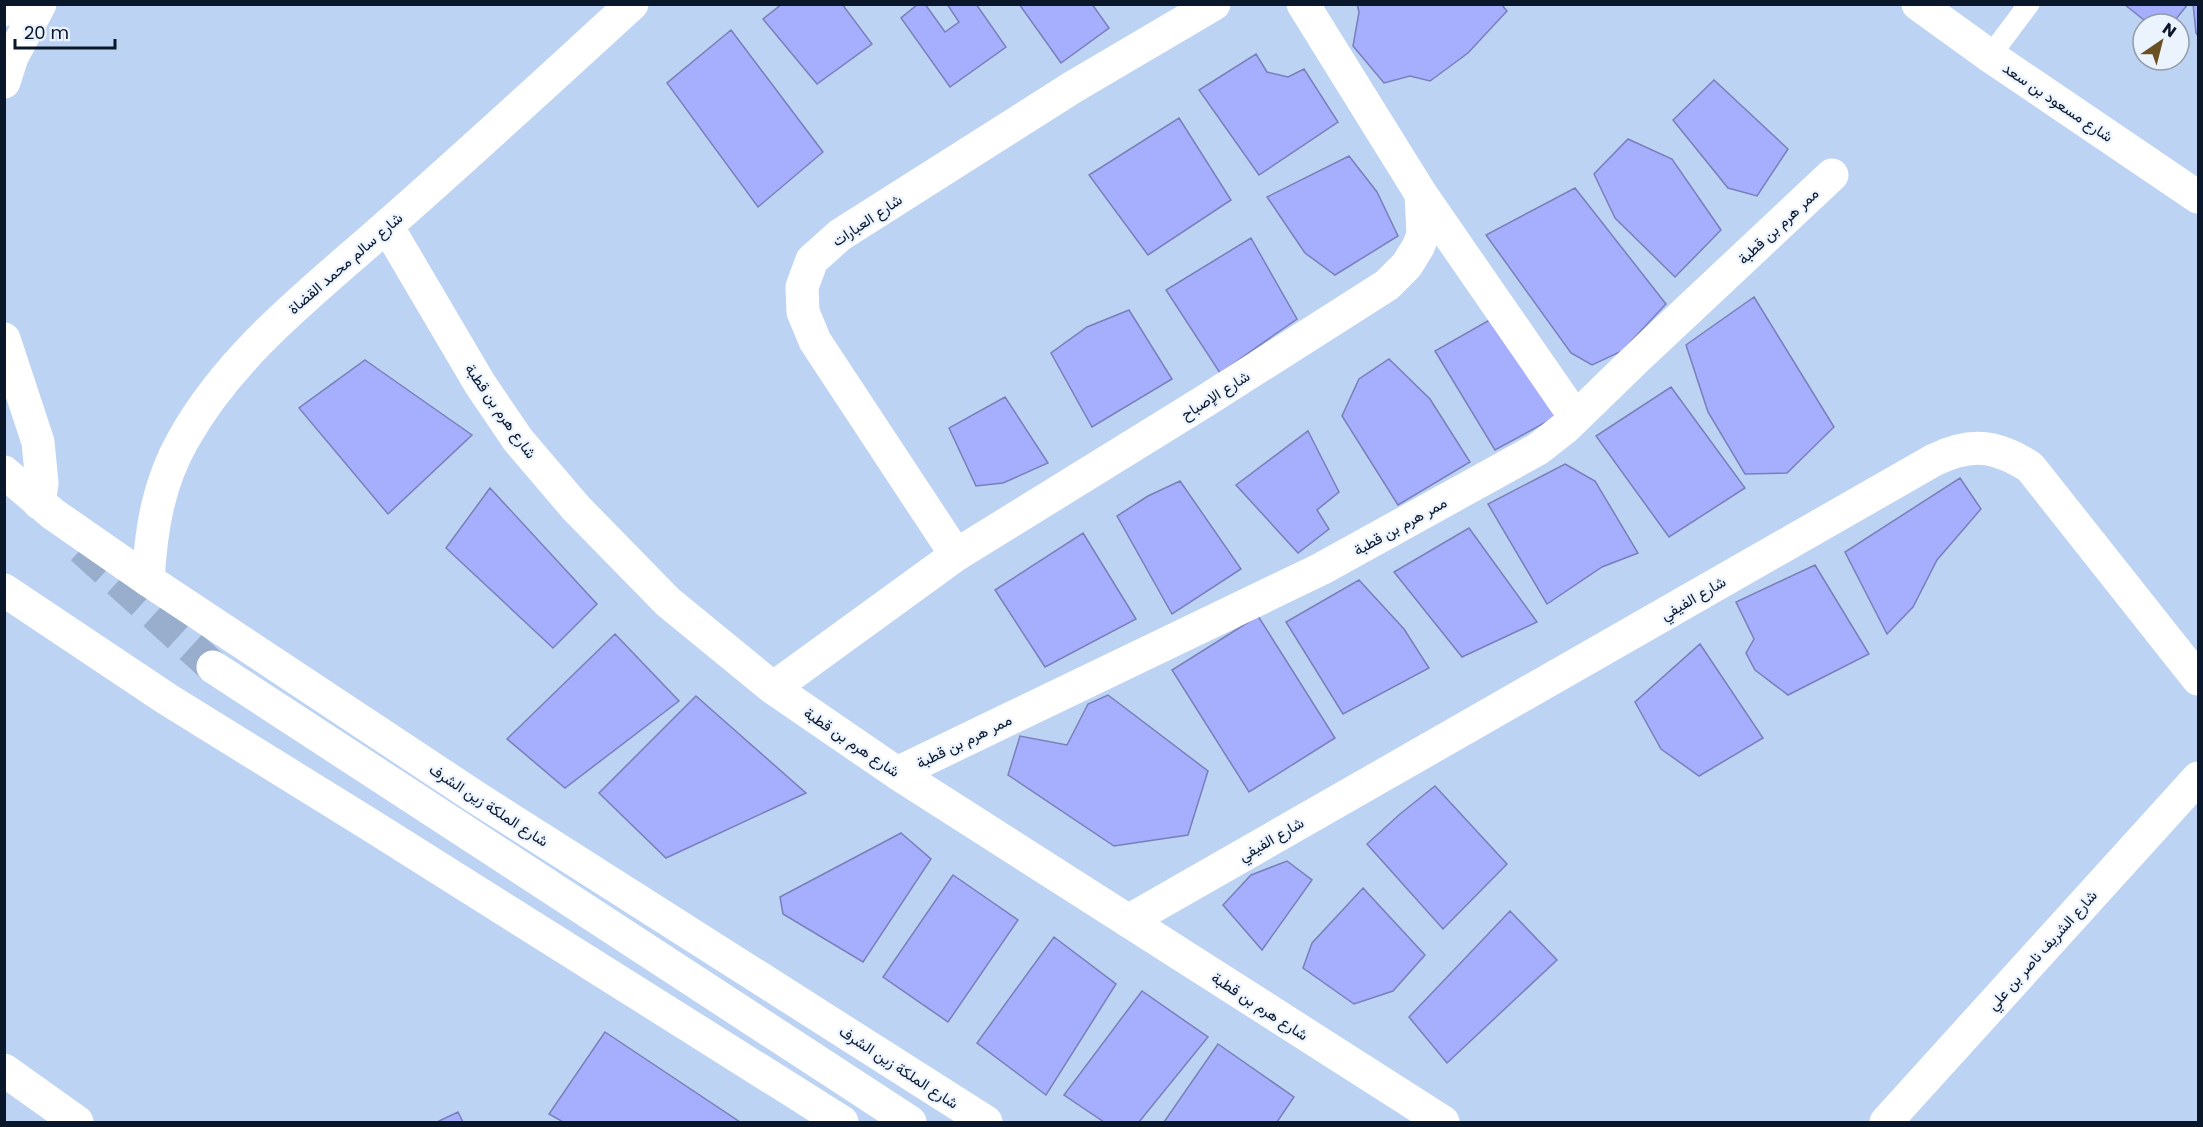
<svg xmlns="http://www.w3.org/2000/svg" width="2203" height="1127" font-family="Poppins,Vazirmatn,sans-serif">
<rect width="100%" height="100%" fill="#bdd3f4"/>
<path fill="#a6aefe" stroke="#797fb9" stroke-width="1.5" d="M782 4H842L872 44 817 84 763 19Z
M918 4H925L945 32 959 22 947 4H976L1006 47 950 87 901 18Z
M1019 4H1092L1109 28 1061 63Z
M1357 4H1501L1507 11 1468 53 1430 81 1410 76 1384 83 1353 46 1359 12Z
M2124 4H2188L2172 24H2149Z
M2193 4H2198V36L2196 33Z
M731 30 823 152 758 207 667 83Z
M1256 54 1267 72 1288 77 1304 69 1338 122 1259 175 1199 90Z
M1714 80 1788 149 1757 196 1728 188 1673 120Z
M1179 118 1231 200 1148 255 1089 175Z
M1628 139 1672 159 1721 230 1675 277 1615 218 1594 174Z
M1349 156 1377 192 1398 236 1335 275 1305 253 1267 197Z
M1575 188 1666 304 1622 351 1592 365 1571 353 1486 235Z
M1251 238 1297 319 1220 373 1166 290Z
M1754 297 1834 427 1787 473 1745 474 1708 412 1686 345Z
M1129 310 1172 379 1092 427 1051 353 1087 327Z
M1493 318 1559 415 1495 450 1435 351Z
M1389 359 1430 399 1470 462 1398 505 1342 416 1359 379Z
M365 360 472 435 388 514 299 408Z
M1671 387 1745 488 1669 537 1596 436Z
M1005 397 1048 463 1003 483 976 486 949 428Z
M1308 431 1339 492 1317 510 1329 529 1298 553 1236 485Z
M1565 464 1595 481 1638 553 1602 567 1547 604 1488 504Z
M1960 478 1981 509 1937 560 1913 607 1887 634 1845 552Z
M1180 481 1241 569 1172 614 1117 516 1148 496Z
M490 488 597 604 553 648 446 548Z
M1469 528 1537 622 1462 657 1394 572Z
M1083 533 1136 619 1045 667 995 590Z
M1815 565 1869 654 1788 695 1755 670 1746 653 1754 639 1736 602Z
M1359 580 1404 629 1429 668 1343 714 1286 622Z
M1258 616 1335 738 1249 792 1172 670Z
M615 634 679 701 565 788 507 739Z
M1700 644 1763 738 1699 776 1661 749 1635 702Z
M1108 695 1208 771 1188 835 1114 846 1008 775 1020 736 1067 745 1088 704Z
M696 696 806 793 666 858 599 793Z
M1435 786 1507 864 1443 929 1367 844 1400 814Z
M901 833 931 859 863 962 783 914 780 897Z
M1287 861 1312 880 1262 950 1223 905 1251 875Z
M953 875 1018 920 948 1022 883 977Z
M1363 888 1425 955 1393 991 1354 1004 1303 968 1312 943Z
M1510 911 1557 960 1447 1063 1409 1017Z
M1054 937 1116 984 1046 1095 977 1043Z
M1142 991 1208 1037 1139 1122H1104L1064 1095Z
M605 1032 740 1122H563L549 1114Z
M1218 1044 1294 1097 1277 1122H1164Z
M458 1112 463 1122H437Z"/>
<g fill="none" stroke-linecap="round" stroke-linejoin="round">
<path stroke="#99adcc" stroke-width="33" stroke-dasharray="33 16" stroke-linecap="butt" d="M82 548 213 667"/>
<path stroke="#fff" stroke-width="21" d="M1990 56 2029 4"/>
<path stroke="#fff" stroke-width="33" d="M1918 4 1990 56 2198 197
M1421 194 1575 417
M387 226 480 384 518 440 576 508 668 602 773 688 897 773 1443 1122
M956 555 815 341 803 312 802 287 812 260 840 235 1073 87 1214 4
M773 688 956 555 1205 401 1387 285 1407 265 1418 247 1423 235 1421 194 1303 4
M897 773 1321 569 1538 449 1566 427 1636 359 1832 175
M1128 921 1934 460C1971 442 1996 445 2030 467L2198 679
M4 1070 77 1122
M1886 1122 2198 778"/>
<path stroke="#fff" stroke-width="33" d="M148 580C151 530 158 484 183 440 232 352 315 290 389 224 471 152 551 78 632 4"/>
<path stroke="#fff" stroke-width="33" d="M4 10 10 4
M4 82 12 57 40 4
M4 339 38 442 42 483 39 503
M4 472 53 514 148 580 477 798 986 1122
M4 590 167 699 372 826 842 1122"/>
<path stroke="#fff" stroke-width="33" d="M213 667 910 1122"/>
</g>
<g text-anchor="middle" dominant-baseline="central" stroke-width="4.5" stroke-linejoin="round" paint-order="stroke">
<g font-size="15" fill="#0a162a" stroke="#ebf3fe">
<text transform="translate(2058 102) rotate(34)">شارع مسعود بن سعد</text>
<text transform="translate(867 220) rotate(-34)">شارع العبارات</text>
<text transform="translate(1778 226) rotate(-43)">ممر هرم بن قطبة</text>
<text transform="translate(345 263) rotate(-41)">شارع سالم محمد القضاة</text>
<text transform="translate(1215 395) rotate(-32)">شارع الإصباح</text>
<text transform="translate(501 411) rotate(55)">شارع هرم بن قطبة</text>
<text transform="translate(1400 526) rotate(-29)">ممر هرم بن قطبة</text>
<text transform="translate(1693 598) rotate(-30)">شارع الفيفي</text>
<text transform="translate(964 741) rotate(-26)">ممر هرم بن قطبة</text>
<text transform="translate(852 742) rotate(34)">شارع هرم بن قطبة</text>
<text transform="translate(489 805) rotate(33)">شارع الملكة زين الشرف</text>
<text transform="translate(1271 839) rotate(-30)">شارع الفيفي</text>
<text transform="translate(2042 950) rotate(-48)">شارع الشريف ناصر بن علي</text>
<text transform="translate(1260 1006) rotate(33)">شارع هرم بن قطبة</text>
<text transform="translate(899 1067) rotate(33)">شارع الملكة زين الشرف</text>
</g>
</g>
<rect width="2203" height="1127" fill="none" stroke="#0a162a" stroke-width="12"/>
<g transform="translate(2161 42) rotate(35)"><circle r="28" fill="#ebf3fe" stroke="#919ba9" stroke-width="1.5"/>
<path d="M0-4.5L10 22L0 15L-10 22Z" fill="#6b5022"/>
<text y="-9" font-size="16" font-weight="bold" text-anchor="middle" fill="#0a162a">N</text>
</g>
<path d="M15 39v9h100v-9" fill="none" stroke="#0a162a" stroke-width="3"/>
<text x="24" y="39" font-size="18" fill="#0a162a" stroke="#ebf3fe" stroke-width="4.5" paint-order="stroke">20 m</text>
</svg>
